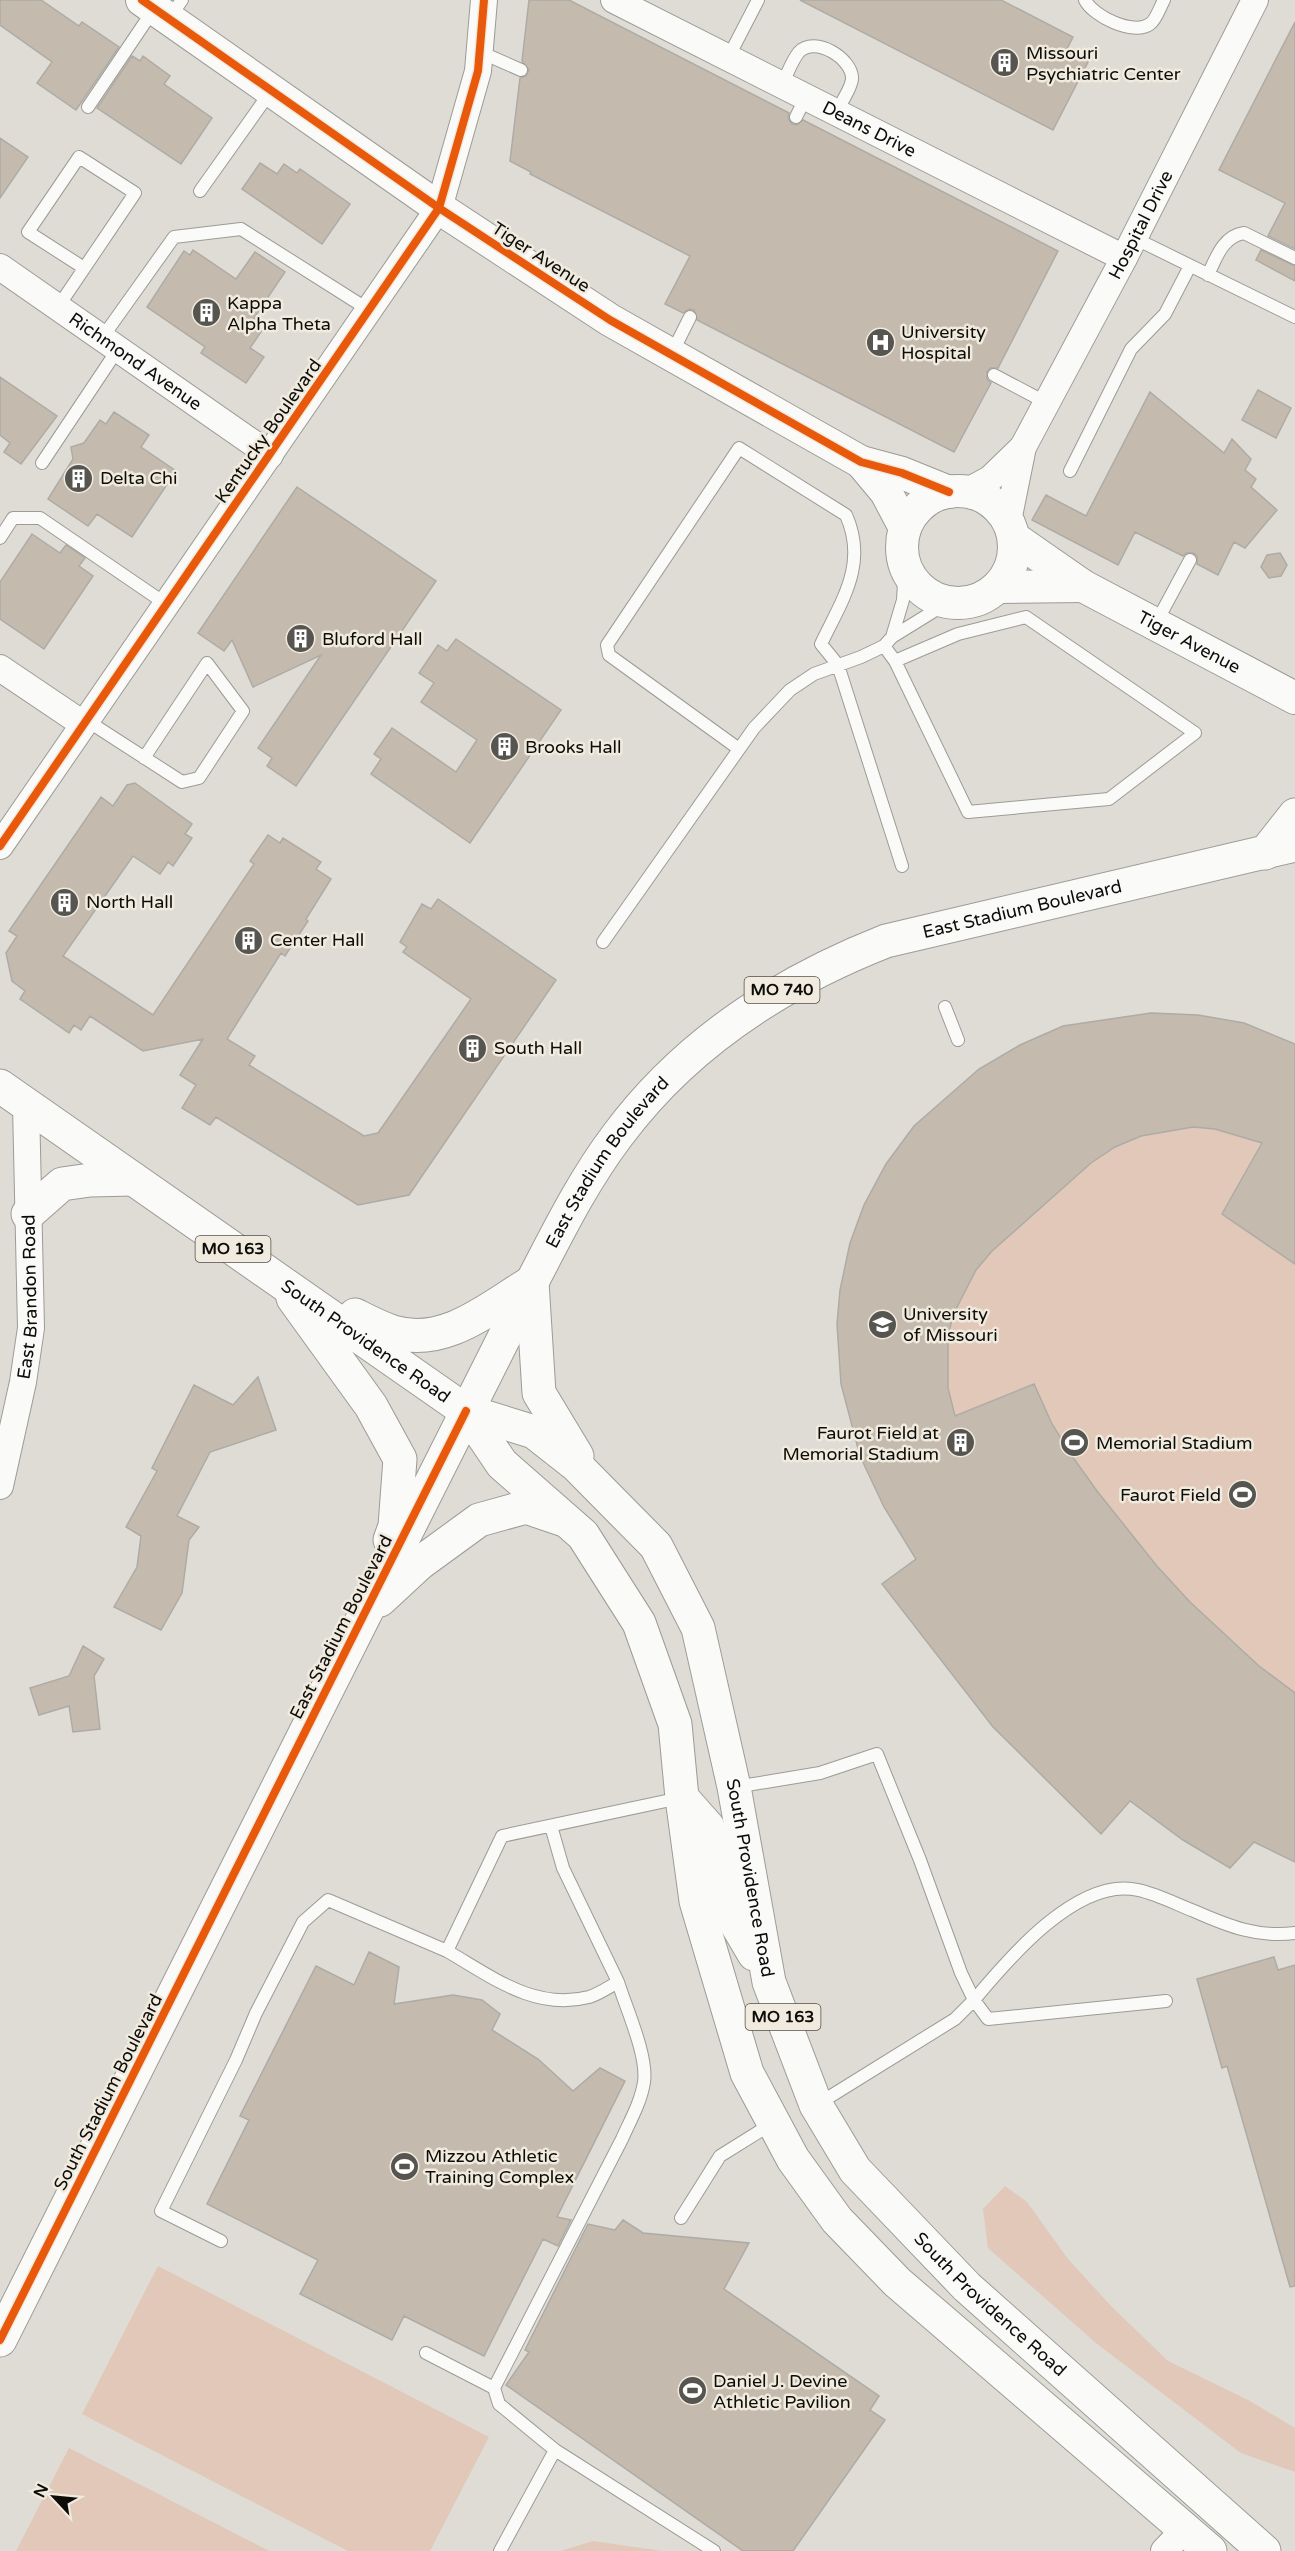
<svg xmlns="http://www.w3.org/2000/svg" width="1295" height="2551" font-family="'Varela Round',sans-serif">
<rect width="100%" height="100%" fill="#dedcd5"/>
<path fill="#e1c8b8" d="M1151 1013 1198 1015 1244 1023 1295 1044V1861L1254 1842 1230 1868 1183 1840 1130 1801 1101 1834 993 1727 882 1584 915 1559 884 1507 860 1456 841 1384 837 1324 840 1290 850 1243 914 1126 979 1069 1020 1045 1063 1026Z
M1005 2186 1027 2202 1068 2259 1112 2307 1168 2361 1250 2401 1295 2428V2472L1241 2453 1096 2343 988 2248 983 2209Z
M158 2266 489 2437 430 2551H348L82 2414Z
M69 2448 269 2551H16Z
M593 2541 662 2551H561Z"/>
<path fill="#c4bbae" stroke="#aeaba6" stroke-width="1.5" d="M0 0H41L79 26 82 22 119 47 76 110 37 83 52 62 0 25Z
M529 0H569L789 113 788 118 792 124 797 125 803 120 1058 251 998 368H990L987 372V379L991 383 954 452 697 320 694 310 689 309 683 313 665 304 690 256 530 174 531 172 510 161 520 78 526 76 529 70 522 61Z
M800 0H1001L1073 37 1067 49 1089 60 1053 130Z
M1295 22V249L1268 236 1285 203 1219 170Z
M132 56 140 61 143 56 170 76 164 84 212 118 181 164 97 108Z
M0 138 28 157 0 198Z
M260 163 277 174 284 164 297 173 300 169 350 204 322 244 242 189Z
M193 250 236 279 255 252 285 272 254 318 265 326 250 348 264 357 246 383 201 353 205 347 147 307 184 251 190 255Z
M1261 250 1295 266V281L1256 260Z
M0 377 57 416 21 464 4 452 10 443 0 435Z
M1258 390 1291 408 1276 438 1242 420Z
M1150 392 1224 453 1232 439 1251 459 1245 470 1256 479 1251 487 1277 510 1245 548 1234 542 1218 575 1197 564V556L1193 553H1186L1183 556 1135 532 1118 565 1032 520 1046 495 1086 516Z
M114 412 149 435 141 447 176 471 132 537 97 514 88 526 48 499 73 459 71 447 84 443 100 420 106 424Z
M297 487 436 581 296 786 267 766 272 758 258 748 321 655 253 687 232 640 224 651 198 633Z
M32 534 60 553 66 545 85 558 79 566 93 576 44 649 0 619V582Z
M1280 553 1287 565 1281 576 1269 578 1261 567 1267 555Z
M456 639 561 710 470 843 371 774 381 759 374 754 392 728 456 772 477 740 421 702 434 683 419 673 438 645 447 651Z
M135 783 192 824 185 834 192 838 173 866 168 862 160 874 133 856 63 956 153 1015 254 864 250 861 268 835 280 843 283 838 321 862 316 869 331 879 306 919 308 921 285 956 281 953 227 1039 255 1056 249 1065 364 1136 378 1133 471 999 403 952 407 947 400 942 422 904 431 909 438 899 556 980 409 1195 358 1205 216 1117 210 1125 182 1108 196 1085 180 1075 203 1039 143 1051 90 1016 81 1030 74 1025 69 1033 20 999 25 991 12 981 6 953 17 936 9 931 101 797 113 806 127 785Z
M1151 1013 1198 1015 1244 1023 1295 1044V1264L1222 1214 1262 1143 1215 1129 1193 1127 1141 1136 1115 1147 1091 1163 992 1251 976 1270 954 1313 948 1335V1388L955 1416 1034 1384 1052 1424 1072 1456 1097 1491 1156 1565 1190 1602 1259 1666 1295 1693V1862L1254 1842 1230 1868 1183 1840 1130 1801 1101 1834 993 1727 882 1584 916 1559 884 1507 860 1456 841 1384 837 1324 840 1290 850 1243 864 1205 886 1164 914 1126 979 1069 1020 1045 1063 1026Z
M258 1377 276 1430 210 1452 177 1516 199 1527 189 1540 182 1593 161 1630 114 1607 137 1567 141 1536 126 1527 157 1471 152 1468 194 1385 233 1405Z
M83 1646 104 1659 94 1676 100 1729 73 1732 69 1706 39 1715 30 1688 69 1676Z
M369 1952 399 1967 394 2004 453 1995 482 2000 500 2014 492 2030 538 2059 573 2091 600 2068 625 2081 557 2217 571 2220 558 2246 543 2239 484 2356 404 2316 392 2340 300 2294 318 2260 207 2204 249 2120 240 2116 316 1966 354 1985Z
M1274 1957 1278 1970 1295 1965V2286L1290 2287 1227 2066 1222 2068 1197 1979Z
M623 2220 643 2233 749 2243 724 2289 879 2396 870 2410 885 2420 793 2551H743L506 2385 529 2352 525 2350 588 2224 615 2230Z"/>
<g fill="none" stroke-linecap="round" stroke-linejoin="round">
<defs>
<path id="service" d="M1085 0C1093 16 1133 36 1150 24 1156 20 1160 7 1164 0
M169 18 182 0
M480 52 521 70
M728 58 758 0
M782 85C787 75 792 60 799 52 815 35 853 59 852 79 851 89 841 103 836 112
M88 107 154 9
M796 117 806 97
M200 191 271 91
M1134 238 1295 317
M1208 275C1216 258 1223 236 1244 233L1295 258
M58 307 135 193 79 157 28 232 84 268
M102 338 174 237 241 229 369 310
M672 353 690 317
M994 375 1047 403
M42 463 118 349
M1070 471 1131 349 1165 314 1190 266
M0 538 13 518H40L166 604
M1156 623 1190 560
M892 637 903 600 905 566
M884 646 895 661 968 812 1109 799 1195 733 1026 617 958 634 895 661
M86 720 182 782 199 778 243 711 207 663 144 758
M739 749 609 655 607 645 739 448 846 515C868 564 842 600 821 644L838 665 902 866
M603 942 754 728 790 690 814 674 861 657 884 646 892 637 947 603
M945 1007 958 1040
M735 1787 820 1773 877 1754 920 1860 961 1973 974 2000C1008 1959 1078 1876 1138 1890 1157 1894 1176 1904 1194 1911 1228 1926 1258 1938 1295 1933
M551 1826 563 1868 618 1982
M818 2104 955 2019 974 2000 988 2019 1166 2001
M681 2218 720 2156 773 2123
M221 2241 161 2211 236 2060 256 2013 303 1922 328 1900 447 1951
M426 2353 494 2388 622 2139C630 2121 641 2102 644 2082 648 2056 626 2008 618 1982 609 1987 599 1994 589 1997 535 2011 492 1977 447 1951L502 1836 680 1798
M494 2388 499 2404 555 2450 500 2551
M555 2450 714 2551"/>
<g id="minor">
<path id="s1" d="M614 0 1124 258"/>
<path id="s2" d="M0 267 270 455"/>
<path d="M966 492 990 479 1023 447"/>
<path id="s3" d="M1008 521 1023 447 1124 258 1255 0"/>
<path d="M0 668 83 724"/>
<path d="M0 846 439 208 478 71 484 0"/>
<path id="s4" d="M0 1486 23 1382 31 1328 26 1105"/>
<path d="M1164 2551 1185 2529"/>
</g>
<g id="tertiary">
<path d="M142 0 439 208 610 320 861 462 902 473 949 492"/>
<path d="M861 462 886 492 905 528"/>
<circle cx="958" cy="547" r="56"/>
<path id="s5" d="M1014 538 1083 586 1295 698"/>
<path d="M998 587 1083 586"/>
</g>
<g id="primary">
<path d="M1265 853 1295 815"/>
<path id="s6" d="M0 1086 466 1411 534 1432 576 1465 656 1546 698 1628 734 1787 769 1982 816 2105 855 2170 967 2287 1264 2551"/>
<path d="M28 1214 62 1184 90 1180 133 1179"/>
<path d="M293 1298 371 1406 400 1459 395 1526 390 1540"/>
<path d="M355 1315C367 1321 380 1328 393 1332 445 1348 490 1307 532 1282L539 1393 577 1456"/>
<path d="M466 1411 502 1464 583 1535 639 1623 675 1724 682 1798 696 1901 747 2073 793 2159 837 2220 897 2282 1210 2551"/>
<path d="M380 1600 420 1563 479 1520 526 1507 561 1519"/>
<path d="M685 1801 708 1827 734 1920 754 1954"/>
<path id="s7" d="M0 2340 532 1282C558 1232 583 1181 617 1136 685 1044 779 983 886 941L1295 845"/>
</g>
</defs>
<use href="#service" stroke="#9c9b95" stroke-width="14"/>
<use href="#minor" stroke="#9c9b95" stroke-width="28"/>
<use href="#tertiary" stroke="#9c9b95" stroke-width="34"/>
<use href="#primary" stroke="#9c9b95" stroke-width="35"/>
<use href="#service" stroke="#fafaf9" stroke-width="12"/>
<use href="#minor" stroke="#fafaf9" stroke-width="26"/>
<use href="#tertiary" stroke="#fafaf9" stroke-width="32"/>
<use href="#primary" stroke="#fafaf9" stroke-width="33"/>
<defs>
<path id="cycleway" d="M142 0 439 208 610 320 861 462 902 473 949 492
M0 846 439 208 478 71 484 0
M0 2340 466 1411"/>
</defs>
<use href="#cycleway" stroke="#f0ebde" stroke-width="11"/>
<use href="#cycleway" stroke="#e8590c" stroke-width="8"/>
</g>
<defs>
<symbol id="building-disc" viewBox="-11 -11 22 22"><circle r="9.5" fill="#565550" stroke="#f0ebde"/><path d="M-4-6H4V6H1V3H-1V6H-4ZM-2.5-4.3h1.7v1.8h-1.7ZM.8-4.3h1.7v1.8H.8ZM-2.5-1h1.7V.8h-1.7ZM.8-1h1.7V.8H.8Z" fill="#fff"/></symbol>
<symbol id="hospital-disc" viewBox="-11 -11 22 22"><circle r="9.5" fill="#565550" stroke="#f0ebde"/><path d="M-5-5h3v3.5h4V-5h3V5h-3V1.5h-4V5h-3Z" fill="#fff"/></symbol>
<symbol id="university-disc" viewBox="-11 -11 22 22"><circle r="9.5" fill="#565550" stroke="#f0ebde"/><path d="M0-5L7-2L0 1L-7-2ZM-4 1L0 2.5L4 1V4Q0 6-4 4Z" fill="#fff"/></symbol>
<symbol id="stadium-disc" viewBox="-11 -11 22 22"><circle r="9.5" fill="#565550" stroke="#f0ebde"/><path d="M0-5a6.5 5 0 1 0 0 10a6.5 5 0 1 0 0-10ZM-3.5-1.8h7v3.6h-7Z" fill="#fff"/></symbol>
</defs>
<g fill-rule="evenodd">
<use href="#building-disc" x="988" y="46" width="33" height="33"/>
<use href="#building-disc" x="190" y="296" width="33" height="33"/>
<use href="#hospital-disc" x="864" y="326" width="33" height="33"/>
<use href="#building-disc" x="62" y="462" width="33" height="33"/>
<use href="#building-disc" x="284" y="622" width="33" height="33"/>
<use href="#building-disc" x="488" y="730" width="33" height="33"/>
<use href="#building-disc" x="48" y="886" width="33" height="33"/>
<use href="#building-disc" x="232" y="924" width="33" height="33"/>
<use href="#building-disc" x="456" y="1032" width="33" height="33"/>
<use href="#university-disc" x="866" y="1308" width="33" height="33"/>
<use href="#building-disc" x="944" y="1426" width="33" height="33"/>
<use href="#stadium-disc" x="1058" y="1426" width="33" height="33"/>
<use href="#stadium-disc" x="1226" y="1478" width="33" height="33"/>
<use href="#stadium-disc" x="388" y="2150" width="33" height="33"/>
<use href="#stadium-disc" x="676" y="2374" width="33" height="33"/>
</g>
<g text-anchor="middle" dominant-baseline="central" stroke-width="5" stroke-linejoin="round" paint-order="stroke">
<g fill="#f0ebde" stroke="#514f48" stroke-width="1.5">
<rect x="744.5" y="977" width="75" height="26" rx="4.5"/>
<rect x="195.5" y="1236" width="75" height="26" rx="4.5"/>
<rect x="745.5" y="2004" width="75" height="26" rx="4.5"/>
</g>
<g font-size="16" font-weight="bold" fill="#0d0c08">
<text x="782" y="990">MO 740</text>
<text x="233" y="1249">MO 163</text>
<text x="783" y="2017">MO 163</text>
</g>
<g font-size="18" fill="#0d0c08" stroke="#f0ebde" text-anchor="start">
<text x="1026" y="53">Missouri<tspan x="1026" dy="21">Psychiatric Center</tspan></text>
<text x="227" y="303">Kappa<tspan x="227" dy="21">Alpha Theta</tspan></text>
<text x="901" y="332">University<tspan x="901" dy="21">Hospital</tspan></text>
<text x="100" y="478">Delta Chi</text>
<text x="322" y="639">Bluford Hall</text>
<text x="525" y="747">Brooks Hall</text>
<text x="86" y="902">North Hall</text>
<text x="270" y="940">Center Hall</text>
<text x="494" y="1048">South Hall</text>
<text x="903" y="1314">University<tspan x="903" dy="21">of Missouri</tspan></text>
<text x="939" y="1433" text-anchor="end">Faurot Field at<tspan x="939" dy="21">Memorial Stadium</tspan></text>
<text x="1096" y="1443">Memorial Stadium</text>
<text x="1221" y="1495" text-anchor="end">Faurot Field</text>
<text x="425" y="2156">Mizzou Athletic<tspan x="425" dy="21">Training Complex</tspan></text>
<text x="713" y="2381">Daniel J. Devine<tspan x="713" dy="21">Athletic Pavilion</tspan></text>
</g>
<g font-size="18" fill="#0d0c08" stroke="#f0ebde">
<text stroke="none"><textPath href="#s1" startOffset="286">Deans Drive</textPath></text>
<text stroke="none"><textPath href="#s3" startOffset="327">Hospital Drive</textPath></text>
<text transform="translate(541 257) rotate(33)">Tiger Avenue</text>
<text stroke="none"><textPath href="#s2" startOffset="165">Richmond Avenue</textPath></text>
<text transform="translate(268 431) rotate(-55)">Kentucky Boulevard</text>
<text stroke="none"><textPath href="#s5" startOffset="204">Tiger Avenue</textPath></text>
<text stroke="none"><textPath href="#s7" startOffset="1830">East Stadium Boulevard</textPath></text>
<text stroke="none"><textPath href="#s7" startOffset="1326">East Stadium Boulevard</textPath></text>
<text stroke="none"><textPath href="#s4" startOffset="192">East Brandon Road</textPath></text>
<text stroke="none"><textPath href="#s6" startOffset="446">South Providence Road</textPath></text>
<text transform="translate(341 1627) rotate(-63)">East Stadium Boulevard</text>
<text stroke="none"><textPath href="#s6" startOffset="1154">South Providence Road</textPath></text>
<text transform="translate(108 2092) rotate(-63)">South Stadium Boulevard</text>
<text stroke="none"><textPath href="#s6" startOffset="1658">South Providence Road</textPath></text>
</g>
</g>
<g transform="translate(54 2497) rotate(296)" stroke="#f0ebde" stroke-width="4.5" paint-order="stroke">
<path d="M0-4.5L10 22L0 15L-10 22Z" fill="#0d0c08"/>
<text y="-9" font-size="16" font-weight="bold" text-anchor="middle" fill="#0d0c08">N</text>
</g>
</svg>
